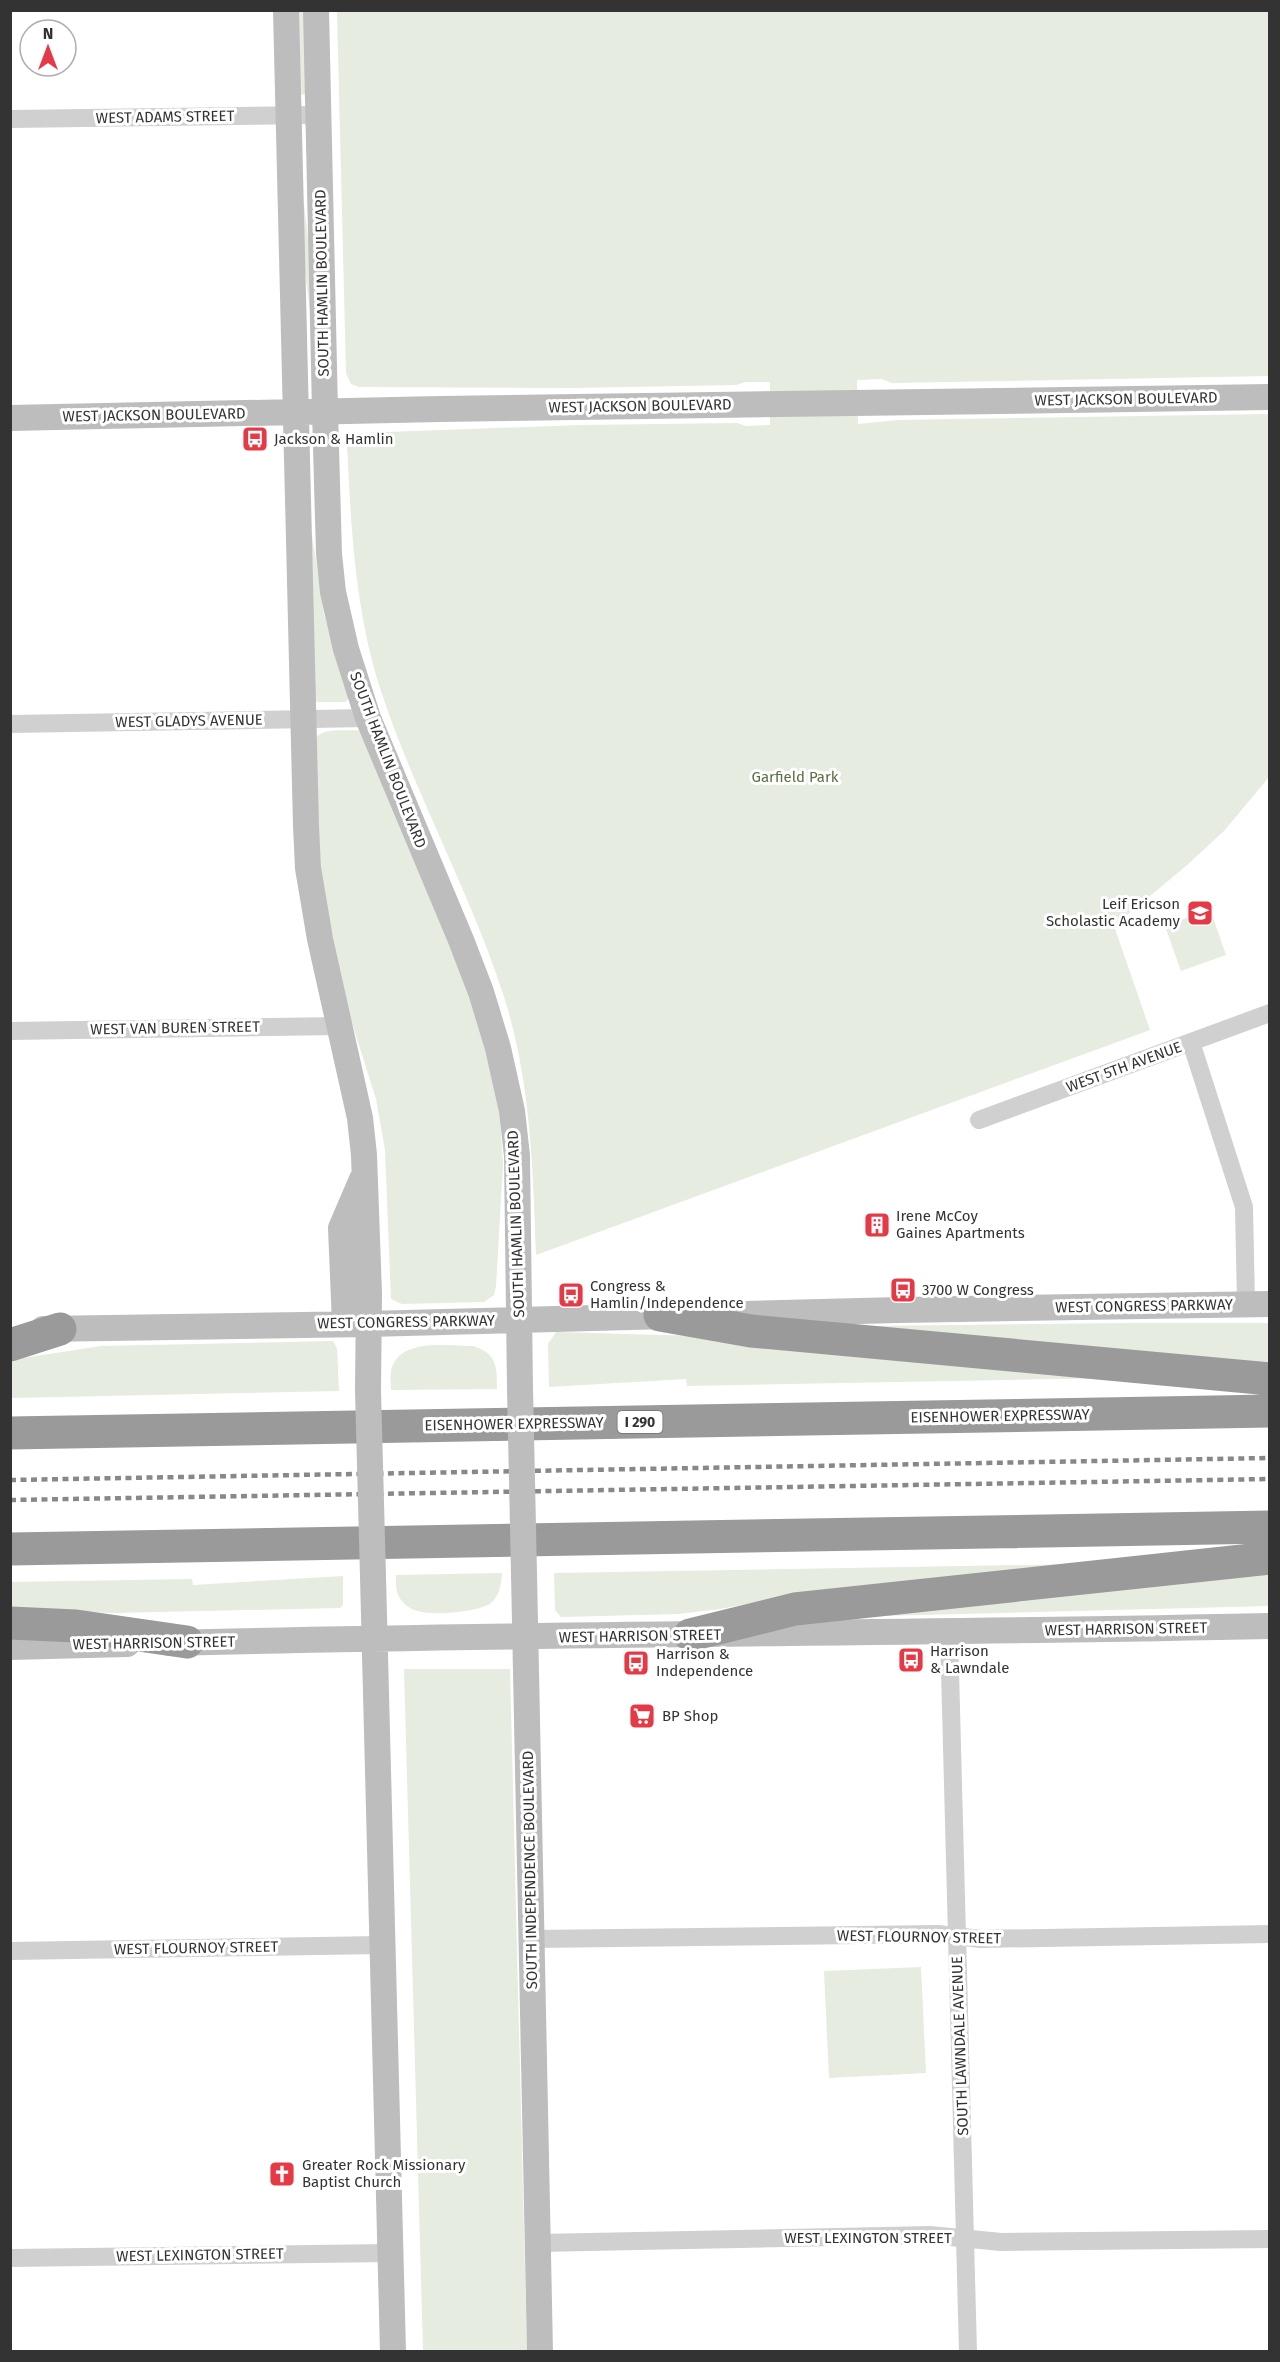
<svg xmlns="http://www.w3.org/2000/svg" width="1280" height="2362" font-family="'Fira Sans',sans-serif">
<rect width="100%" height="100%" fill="#fff"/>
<path fill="#e6ecdf" d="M295 11H307L306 95 298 94Z
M337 11H1269V376L892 383 882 379 857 380 858 424 898 420 1269 414V777L1224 831 1186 866 1114 926 1150 1030 536 1255C533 1169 531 1087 506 1003 473 897 416 797 381 691 355 611 351 528 347 444L349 439 359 433 581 425 737 423 746 426 770 425V382H745L736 385 572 388 359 387 351 384 346 373Z
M301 180 313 279 311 318 298 217Z
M308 534 312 535 324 614 350 695 346 702H318L314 700Z
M356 730 362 732 460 962 491 1064 500 1119 503 1165 496 1286 494 1295 484 1302 402 1304 391 1299 385 1150 376 1099 341 988 322 896 314 740C322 727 343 731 356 730Z
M1210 909 1226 955 1181 971 1165 926Z
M1131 1323H1269V1369L870 1326Z
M556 1332 696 1336 1113 1378 687 1386 686 1379 549 1387 548 1344Z
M333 1341 337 1348 339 1391 11 1398 10 1360 101 1346Z
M473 1346C497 1353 497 1367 497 1389L391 1390C391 1384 390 1377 391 1371 398 1337 448 1346 473 1346Z
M1084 1564 813 1592 720 1609 678 1614 561 1617 555 1610 554 1573Z
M1269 1570V1606L845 1617Z
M502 1573C501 1584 500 1595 491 1603 480 1612 432 1616 418 1611 412 1610 406 1606 402 1601 395 1594 396 1584 396 1575Z
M343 1576V1605L340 1608 112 1613 11 1609V1582L192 1579 193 1585Z
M404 1669H510L527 2351H423Z
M921 1967 926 2073 829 2078 824 1971Z"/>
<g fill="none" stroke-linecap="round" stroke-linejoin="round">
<path stroke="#d0d0d0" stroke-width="18" d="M10 119 319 115
M10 724 368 718
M10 1031 340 1026
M1191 1042 1244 1207 1246 1304
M979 1120 1270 1013
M949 1633 968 2352
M532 1939 938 1934 981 1939 1270 1934
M10 1951 382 1945
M538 2243 930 2235 1001 2242 1270 2239
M10 2258 390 2253"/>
<path stroke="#bdbdbd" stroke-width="26" d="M286 10 306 826 308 868 320 939 360 1118 364 1155 369 1294 368 1390
M316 10 325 411 329 554 333 592 346 649 368 718 461 940 481 992 498 1048 512 1111 517 1156 520 1388
M10 418 440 409 1270 397
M345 1324 341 1228 362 1179
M43 1329 368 1324 899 1310 1270 1304
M524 1574 540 2352
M373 1577 393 2352
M170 1643C536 1633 903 1634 1270 1626
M10 1647 127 1644"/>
<path stroke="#9a9a9a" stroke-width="33" d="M660 1315 751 1331 1270 1379
M10 1345 60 1329
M10 1433 1270 1411
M10 1549 1270 1527
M10 1623 76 1626 187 1642
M690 1635 795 1609 1270 1558"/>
<path stroke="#888" stroke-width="4.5" stroke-dasharray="6 4.5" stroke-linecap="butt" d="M10 1480 1270 1458
M10 1500 1270 1479"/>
<path stroke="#bdbdbd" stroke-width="26" d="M520 1388 524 1574
M368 1390 373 1577"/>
</g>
<defs>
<symbol id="bus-square" viewBox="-11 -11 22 22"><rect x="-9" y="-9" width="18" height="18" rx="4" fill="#e63946" stroke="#fff"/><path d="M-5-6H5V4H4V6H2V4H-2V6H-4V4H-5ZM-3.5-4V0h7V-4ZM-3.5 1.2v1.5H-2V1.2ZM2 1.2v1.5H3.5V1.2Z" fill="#fff"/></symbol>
<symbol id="school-square" viewBox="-11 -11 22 22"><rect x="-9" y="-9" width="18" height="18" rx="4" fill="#e63946" stroke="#fff"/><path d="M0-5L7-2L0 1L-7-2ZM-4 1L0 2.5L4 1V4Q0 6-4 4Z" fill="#fff"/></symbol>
<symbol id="building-square" viewBox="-11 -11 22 22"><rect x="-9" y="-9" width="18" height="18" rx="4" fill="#e63946" stroke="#fff"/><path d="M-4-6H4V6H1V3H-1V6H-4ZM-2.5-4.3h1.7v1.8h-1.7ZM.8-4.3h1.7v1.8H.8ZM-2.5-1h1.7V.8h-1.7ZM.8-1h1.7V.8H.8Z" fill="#fff"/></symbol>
<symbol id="supermarket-square" viewBox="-11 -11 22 22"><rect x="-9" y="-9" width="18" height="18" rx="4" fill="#e63946" stroke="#fff"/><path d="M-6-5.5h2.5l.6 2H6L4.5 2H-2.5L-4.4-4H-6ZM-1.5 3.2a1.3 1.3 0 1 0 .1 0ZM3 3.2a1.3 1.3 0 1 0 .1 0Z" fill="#fff"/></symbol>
<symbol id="church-square" viewBox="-11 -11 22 22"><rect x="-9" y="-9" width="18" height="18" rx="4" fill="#e63946" stroke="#fff"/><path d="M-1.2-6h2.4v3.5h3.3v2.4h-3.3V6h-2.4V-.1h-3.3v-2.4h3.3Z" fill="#fff"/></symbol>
</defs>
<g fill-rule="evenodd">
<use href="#bus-square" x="240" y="424" width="30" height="30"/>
<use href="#school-square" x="1185" y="898" width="30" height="30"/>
<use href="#building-square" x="862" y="1210" width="30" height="30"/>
<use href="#bus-square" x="888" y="1275" width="30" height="30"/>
<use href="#bus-square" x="556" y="1280" width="30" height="30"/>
<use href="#bus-square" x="896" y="1645" width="30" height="30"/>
<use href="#bus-square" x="621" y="1648" width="30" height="30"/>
<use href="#supermarket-square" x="627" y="1701" width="30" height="30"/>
<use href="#church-square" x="267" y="2159" width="30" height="30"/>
</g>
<g text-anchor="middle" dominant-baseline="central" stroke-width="6" stroke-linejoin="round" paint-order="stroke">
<rect fill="#fff" stroke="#707070" stroke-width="1.5" x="617.5" y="1411" width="45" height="22" rx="4.5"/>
<g font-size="14" font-weight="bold" fill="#333">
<text x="640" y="1422">I 290</text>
</g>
<g font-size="15" fill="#333" stroke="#fff">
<text transform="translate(165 117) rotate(-1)">WEST ADAMS STREET</text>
<text transform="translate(322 283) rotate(-91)">SOUTH HAMLIN BOULEVARD</text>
<text transform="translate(1126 399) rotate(-1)">WEST JACKSON BOULEVARD</text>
<text transform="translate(640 406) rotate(-1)">WEST JACKSON BOULEVARD</text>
<text transform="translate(154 415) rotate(-1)">WEST JACKSON BOULEVARD</text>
<text transform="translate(189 721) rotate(-1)">WEST GLADYS AVENUE</text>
<text transform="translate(388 760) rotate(69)">SOUTH HAMLIN BOULEVARD</text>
<text transform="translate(175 1028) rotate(-1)">WEST VAN BUREN STREET</text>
<text transform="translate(1124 1067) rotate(-20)">WEST 5TH AVENUE</text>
<text transform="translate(516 1224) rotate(-92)">SOUTH HAMLIN BOULEVARD</text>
<text transform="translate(1144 1306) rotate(-1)">WEST CONGRESS PARKWAY</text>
<text transform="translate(406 1322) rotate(-1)">WEST CONGRESS PARKWAY</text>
<text transform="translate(1000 1416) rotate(-1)">EISENHOWER EXPRESSWAY</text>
<text transform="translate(514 1424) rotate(-1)">EISENHOWER EXPRESSWAY</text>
<text transform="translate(1126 1629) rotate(-1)">WEST HARRISON STREET</text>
<text transform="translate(640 1636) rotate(-1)">WEST HARRISON STREET</text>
<text transform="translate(154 1643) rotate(-1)">WEST HARRISON STREET</text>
<text transform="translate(530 1870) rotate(-91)">SOUTH INDEPENDENCE BOULEVARD</text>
<text transform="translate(919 1937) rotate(1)">WEST FLOURNOY STREET</text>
<text transform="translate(196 1948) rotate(-1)">WEST FLOURNOY STREET</text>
<text transform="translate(960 2046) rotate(-92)">SOUTH LAWNDALE AVENUE</text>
<text x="868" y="2238">WEST LEXINGTON STREET</text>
<text transform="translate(200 2255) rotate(-1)">WEST LEXINGTON STREET</text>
</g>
<g font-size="15" fill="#333" stroke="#fff" text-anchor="start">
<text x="274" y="439">Jackson &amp; Hamlin</text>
<text x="1180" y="904" text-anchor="end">Leif Ericson<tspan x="1180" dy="17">Scholastic Academy</tspan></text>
<text x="896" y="1216">Irene McCoy<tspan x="896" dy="17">Gaines Apartments</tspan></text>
<text x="590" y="1286">Congress &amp;<tspan x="590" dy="17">Hamlin/Independence</tspan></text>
<text x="922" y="1290">3700 W Congress</text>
<text x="930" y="1651">Harrison<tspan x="930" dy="17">&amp; Lawndale</tspan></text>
<text x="656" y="1654">Harrison &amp;<tspan x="656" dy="17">Independence</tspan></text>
<text x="662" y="1716">BP Shop</text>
<text x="302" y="2165">Greater Rock Missionary<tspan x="302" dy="17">Baptist Church</tspan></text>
</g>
<g font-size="15" fill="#56703f" stroke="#fff">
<text x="795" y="777">Garfield Park</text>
</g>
</g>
<rect width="1280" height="2362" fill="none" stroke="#333333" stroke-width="24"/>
<g transform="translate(48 48)"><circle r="28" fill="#ffffff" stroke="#adadad" stroke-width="1.5"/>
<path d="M0-4.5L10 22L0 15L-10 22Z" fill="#e63946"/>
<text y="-9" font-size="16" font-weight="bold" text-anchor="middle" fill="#333333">N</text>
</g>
</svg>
